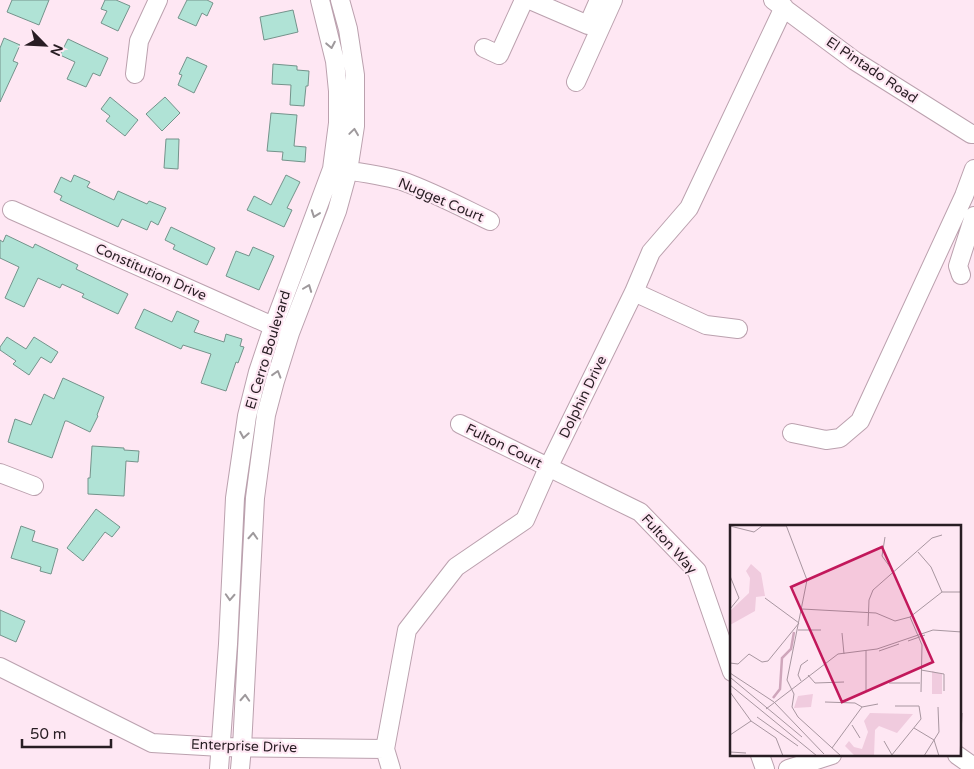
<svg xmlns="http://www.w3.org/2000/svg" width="974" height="769" font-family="'Varela Round',sans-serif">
<rect width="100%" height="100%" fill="#fee7f3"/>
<path fill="#b0e3d6" stroke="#74938b" d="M12 0H49L39 25 7 12Z
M105 0H116L130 6 118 31 101 23 107 11 101 9Z
M187 0H207L213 3 207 16 202 13 196 26 178 18Z
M293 10 298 32 264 40 260 17Z
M4 38 20 45 13 61 18 63 0 102V48Z
M68 39 108 58 100 76 93 73 86 87 67 79 75 62 60 55Z
M187 57 207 66 194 93 178 85 182 75 179 74Z
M273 64 297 66V70L309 71 308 86H306L304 106 290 105 291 85 272 84Z
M110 97 138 120 125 136 106 121 110 116 101 109Z
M165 97 180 113 162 131 146 114Z
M271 113 297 115 294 146 306 147 305 162 282 160 283 152 267 151Z
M166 139H179L178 169 164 168Z
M74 175 90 182 87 187 114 200 118 191 147 204 149 201 166 208 158 225 151 221 147 230 122 219 118 227 60 200 62 196 54 192 61 177 71 182Z
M286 175 300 182 287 208 292 210 284 227 247 210 254 196 271 205Z
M171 227 215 248 207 265 173 249 175 245 165 240Z
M6 235 33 248 35 244 78 265 76 269 128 294 118 314 82 297 84 294 62 284 60 288 38 278 24 307 5 298 19 267 0 258V240L3 242Z
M253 247 274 256 259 290 226 276 236 251 249 256Z
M144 309 172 322 177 311 199 321 194 332 224 342 226 334 242 339 240 346 244 347 238 363 236 362 226 391 201 383 211 354 183 345 181 349 135 328Z
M7 337 26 349 34 337 58 352 51 363 41 357 29 375 13 364 16 361 0 350V347Z
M63 378 104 397 97 415 98 416 90 432 67 421H65L52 458 8 442 15 419 31 425 44 394 54 399Z
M92 446 124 448V450L139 451 138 462 126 461 124 496 88 494V478H90Z
M96 509 120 527 112 537 105 532 83 561 67 548Z
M21 526 35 531 32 541 58 549 51 574 40 571 41 567 11 558Z
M0 610 25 621 16 642 0 635Z"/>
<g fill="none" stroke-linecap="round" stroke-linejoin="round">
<defs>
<path id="minor" d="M530 0 588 25 599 0
M773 0 855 61 971 134H974
M484 48 499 55 524 0
M135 74 139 41 158 0
M576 82 613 0
M337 169C359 172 382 175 402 181 433 192 461 207 490 221
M12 210 284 331
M961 275 958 266 974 216
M634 292 706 325 738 329
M460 424 640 512 697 571 732 672
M792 433 826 440 840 438 860 421 964 196 974 169
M0 473 34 486
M0 667 152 743 221 747 385 749
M760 755 765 769
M957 755 974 767
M219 769 228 644 235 498 247 416 258 372 273 327 332 169 338 123V91L335 61 320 0
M240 769 242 747 255 498 266 415 275 381 290 333 337 211 348 171 355 126V75L348 29 340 0
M391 769 385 749 407 630 456 567 525 520 548 468 634 292 651 252 689 208 784 7
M788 769 832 755"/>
</defs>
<use href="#minor" stroke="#bba1ae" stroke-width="20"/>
<use href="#minor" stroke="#fff" stroke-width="18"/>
</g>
<defs><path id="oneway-chevron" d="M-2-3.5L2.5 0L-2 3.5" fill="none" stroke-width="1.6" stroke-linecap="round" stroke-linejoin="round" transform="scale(1.25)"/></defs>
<g stroke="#9e999c">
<use href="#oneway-chevron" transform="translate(331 45) rotate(79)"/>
<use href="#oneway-chevron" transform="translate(354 132) rotate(-82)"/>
<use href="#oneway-chevron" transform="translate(315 214) rotate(110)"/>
<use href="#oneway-chevron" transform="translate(308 288) rotate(-69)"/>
<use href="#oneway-chevron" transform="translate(277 374) rotate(-73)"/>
<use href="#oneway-chevron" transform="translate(244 435) rotate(100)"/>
<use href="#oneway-chevron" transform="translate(253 536) rotate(-87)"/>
<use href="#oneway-chevron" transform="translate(230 597) rotate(93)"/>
<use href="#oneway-chevron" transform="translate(245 698) rotate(-87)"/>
</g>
<g text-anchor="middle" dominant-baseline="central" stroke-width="4.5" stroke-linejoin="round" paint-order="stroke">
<g font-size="14" fill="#281d23" stroke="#fee7f3">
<text transform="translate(872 70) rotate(34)">El Pintado Road</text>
<text transform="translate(441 200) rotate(23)">Nugget Court</text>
<text transform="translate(151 272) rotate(24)">Constitution Drive</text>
<text transform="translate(268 350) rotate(-73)">El Cerro Boulevard</text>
<text transform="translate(583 397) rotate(-64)">Dolphin Drive</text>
<text transform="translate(504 446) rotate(26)">Fulton Court</text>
<text transform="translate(669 544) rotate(48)">Fulton Way</text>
<text transform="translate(244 746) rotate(2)">Enterprise Drive</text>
</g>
</g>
<g transform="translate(730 525)">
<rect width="231" height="231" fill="#fee7f3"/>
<path d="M21 39 31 48 35 71 26 72 25 86 0 100V86L19 68 20 53 16 46ZM202 146 212 149V169H202ZM83 169 81 182 64 183 68 171ZM140 188 183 189 167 208 149 201 145 205 144 231H125L115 221 119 216 124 222 132 224 138 207 134 196Z" fill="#f0cbde"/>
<path fill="none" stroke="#cfa6bb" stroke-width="2.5" d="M43 173 50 164 52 133 61 124 64 107"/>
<path fill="none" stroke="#a896a0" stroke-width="1" d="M56 0 77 55 57 155 64 169 62 182 68 192 111 231M0 1 24 7 32 1H56M155 12 152 31 163 46M188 27 201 42 212 67M0 51 9 73 0 84M72 84 146 88 165 96 180 92 212 67H232M180 92 192 120 191 167M138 101 139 75 143 65 202 13 212 10M68 105H91M112 108 114 129M178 116 195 110M136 125V165M149 126 169 119M0 138 8 139 19 129 32 137 38 136 69 98 35 73M191 145 214 149V166M0 148 44 177 94 229M78 150 85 158 114 157M1 153 72 212M71 156 68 150 71 140 78 135M159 158H190M0 160 87 231M0 167 21 196M95 177 125 178 132 182M36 184 108 129 147 124 203 105 232 107M27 192 68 221M21 196 46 213 53 231M122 200 130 213M184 203 204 215 209 231M0 210 21 196M154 216 162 230M102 223 132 182 148 179M0 227 16 228M161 231 191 194 189 181H165M194 231 209 207 208 182M230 231 232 188"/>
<path fill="#c2185b" fill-opacity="0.15" stroke="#c2185b" stroke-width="2.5" d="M152 22 203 137 112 177 61 62Z"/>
<rect width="231" height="231" fill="none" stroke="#281d23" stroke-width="2.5"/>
</g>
<g transform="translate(45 45) rotate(114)" stroke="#fee7f3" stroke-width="4" paint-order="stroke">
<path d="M0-4L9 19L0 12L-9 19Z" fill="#281d23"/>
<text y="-8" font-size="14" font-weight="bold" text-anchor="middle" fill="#281d23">N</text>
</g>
<path d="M22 739v8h89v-8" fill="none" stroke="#281d23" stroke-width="2.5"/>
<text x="30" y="739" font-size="15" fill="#281d23" stroke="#fee7f3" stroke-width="4" paint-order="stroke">50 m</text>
</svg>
